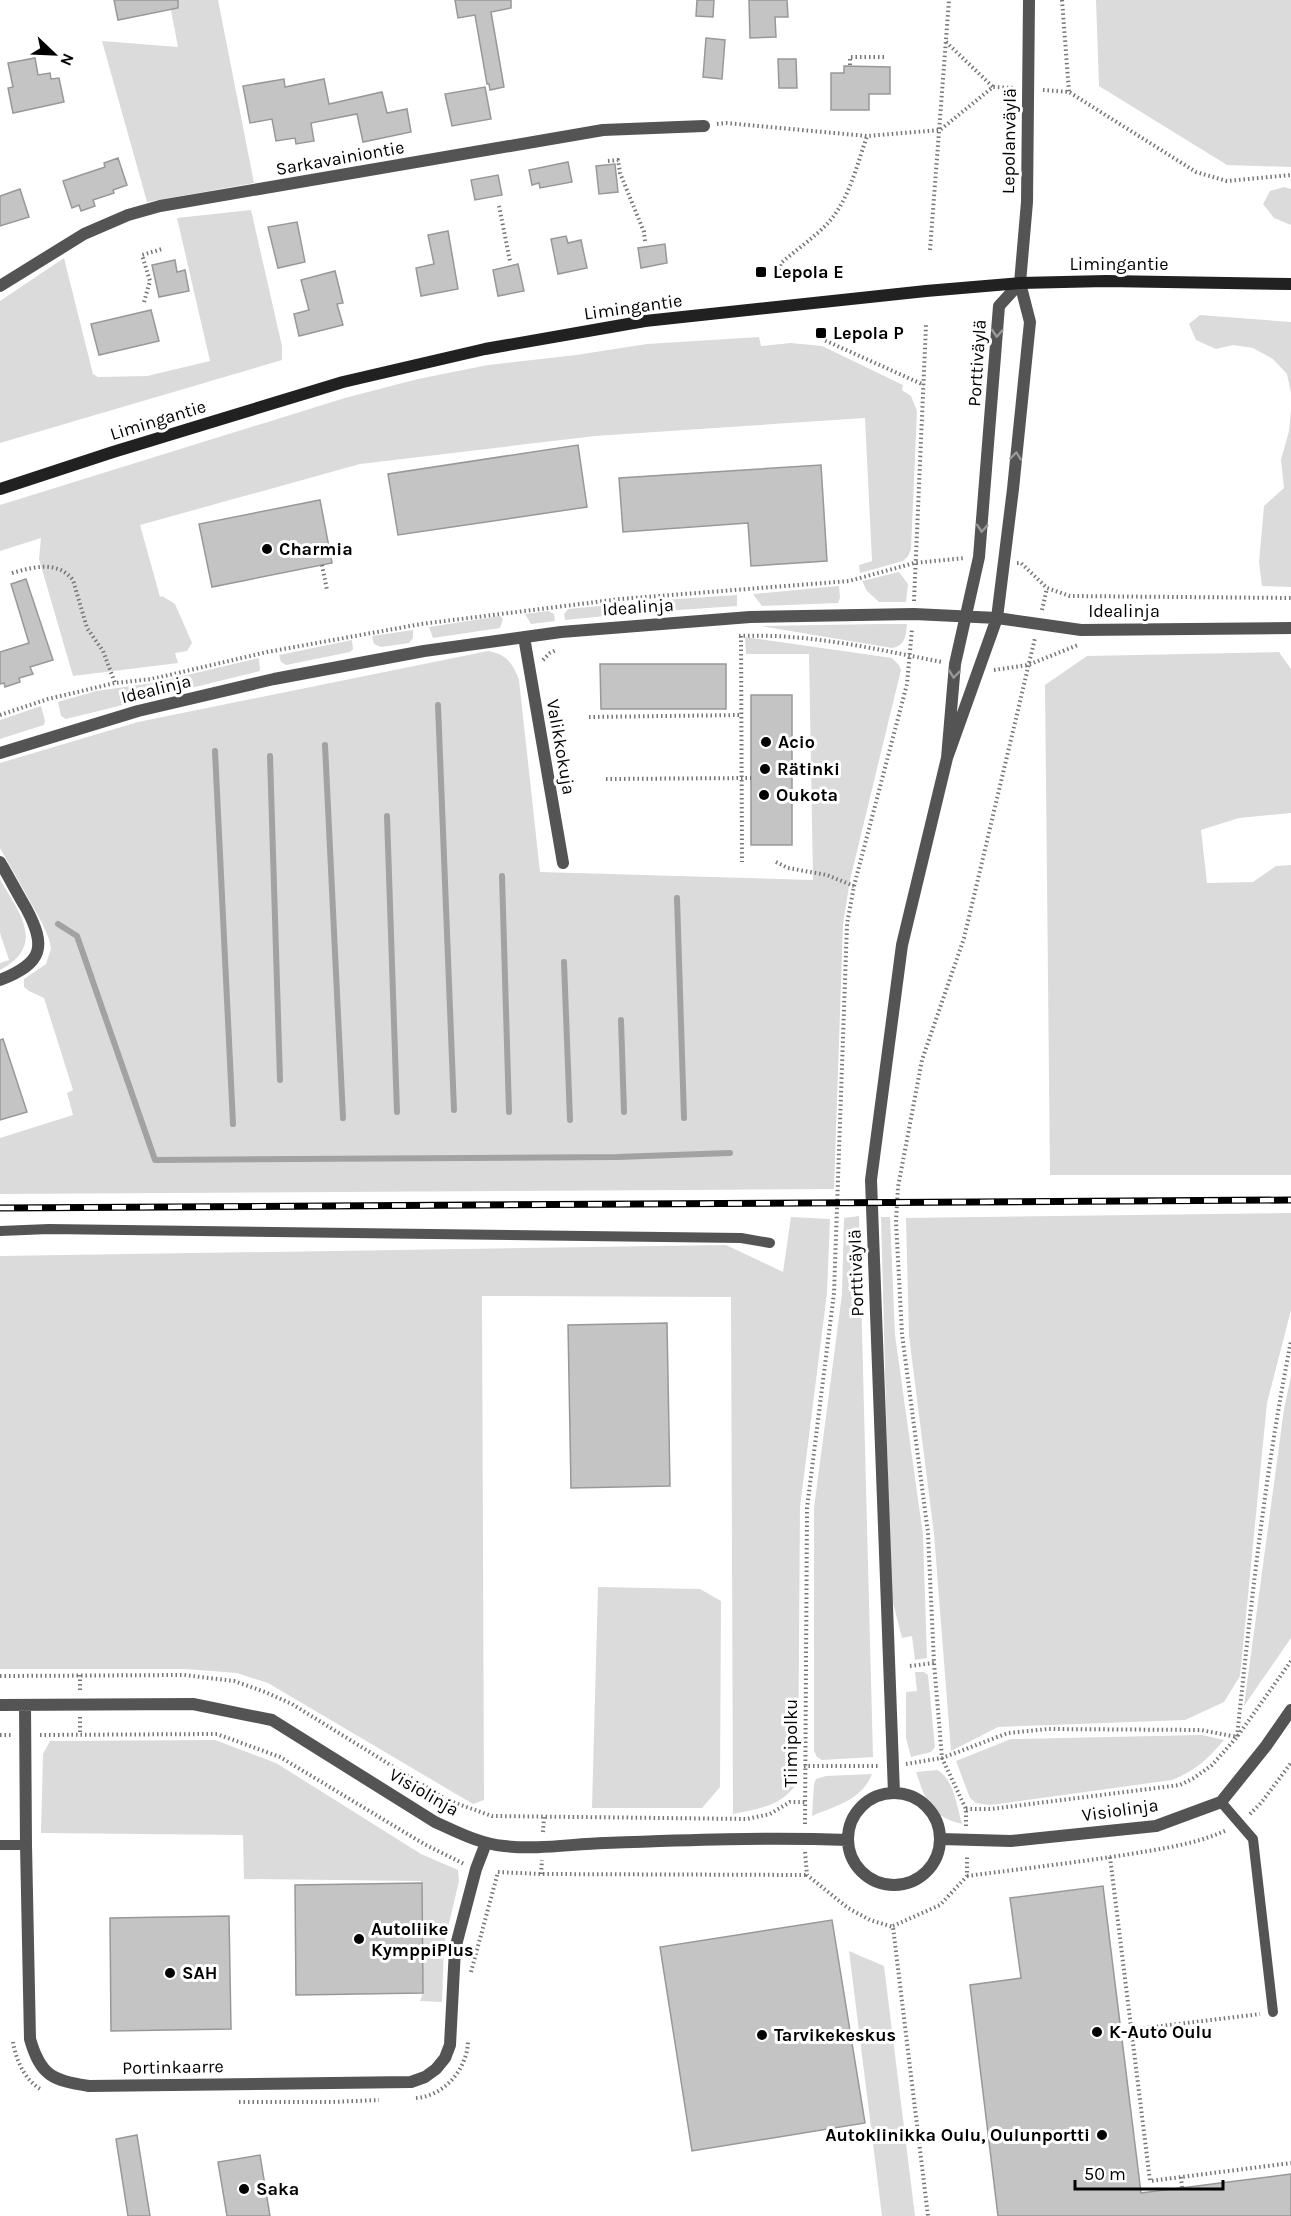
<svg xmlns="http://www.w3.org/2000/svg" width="1291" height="2216" font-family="Karla,sans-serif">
<rect width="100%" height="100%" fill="#fff"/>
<path fill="#dbdbdb" d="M169 0H218L254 183 147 202 102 41 178 47Z
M1096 0H1291V167L1227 165 1099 86Z
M1284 187 1291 189V225L1274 218 1263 204 1270 191Z
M251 210 282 346V360L0 443V301L64 258 93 374 98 377 147 376 210 361 177 218Z
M1200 315 1291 322V393L1287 374 1273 359 1253 348 1233 345 1216 349 1196 340 1189 324Z
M759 337 761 346 791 343 822 346 903 385 902 390 911 396 917 411 911 549 908 556 903 561 860 573 859 565 872 561 865 418 595 436 360 464 140 525 160 597 162 596 175 604 192 643 187 651 175 653 178 663 73 676 39 559 41 538 0 551V505L345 398 418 379 488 365 576 355 647 344Z
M1291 410V587L1262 586 1259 562 1264 506 1284 488 1281 460 1289 431Z
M899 572 908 584 906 602H879L867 591 862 581Z
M839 586 840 598 838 603 762 606 753 594Z
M737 595V606L635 613 632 610 633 602Z
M611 605V610L606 616 565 620 564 614 568 609Z
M548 611 554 614 555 621 531 624 525 614Z
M500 616 503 619 500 628 433 638 429 627Z
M881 624H907C906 636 905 646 892 648L761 626Z
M413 630V638L409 643 381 647 374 644 372 636Z
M745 637 892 658 899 665 901 670 850 880 843 924 834 1189 0 1194V1138L73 1115 67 1093 73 1090 44 998 29 991 24 987V979L46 964 51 949 49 939 41 921 0 848V763L138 722 488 651C506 654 513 663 519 680L540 872 813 880 809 654H746Z
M352 640 353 649 350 652 286 665 281 662 279 655Z
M1279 652 1291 669V813L1239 818 1201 830 1207 883 1253 882 1276 866 1291 865V1175H1050L1045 685 1087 656Z
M259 658 260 671 66 719 61 716 58 702 96 691 153 683Z
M41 706 45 721 44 725 0 739V720Z
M0 879C19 913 47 945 0 970V963L9 960 0 933Z
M1291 1213V1310L1267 1403 1240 1676 1224 1702 1185 1720 998 1727 951 1751 934 1534 909 1336 906 1218Z
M859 1216 873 1757 822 1760 817 1757 814 1751V1508L842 1294 844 1218Z
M791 1217 830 1219 827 1293 800 1507 798 1782C781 1807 760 1808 733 1814L731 1297 482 1296 484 1800 473 1804 268 1683 237 1673 186 1669H0V1256L726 1245 783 1272Z
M881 1217H890L895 1335 923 1535 927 1658 915 1660 912 1636 902 1638 891 1595Z
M1291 1376V1638L1244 1706 1284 1409Z
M598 1587 700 1589 721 1601 720 1787 702 1808H592Z
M915 1672H924L928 1675 935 1747 931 1752 911 1757 906 1738V1692L917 1691Z
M1202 1735 1224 1740C1209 1758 1195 1771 1172 1780L990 1805 976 1803 970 1798 956 1761 1011 1739Z
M215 1740 276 1763 421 1854 458 1870 459 1881 444 1945 442 2002 420 2001 423 1993 421 1881 244 1879 243 1835 41 1833 43 1754 50 1741Z
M937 1770C954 1778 957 1808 962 1824 930 1816 926 1801 916 1772Z
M872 1774C861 1801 837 1805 812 1816L814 1784 816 1779 826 1776Z
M849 1951 884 1966 915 2216H882Z"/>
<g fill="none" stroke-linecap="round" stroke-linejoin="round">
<path stroke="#a2a2a2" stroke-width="6" d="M438 705 454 1110
M325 745 343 1118
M215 751 233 1124
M270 756 280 1080
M387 816 397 1112
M502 876 509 1112
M677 898 684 1118
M58 924 77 936 155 1160 617 1157 730 1153
M564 962 570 1120
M621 1020 624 1112"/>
</g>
<path fill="#c4c4c4" stroke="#989898" stroke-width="1.5" d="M114 0H178V8L118 20Z
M455 0H511V8L491 12 504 87 490 90 489 84H487L475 15 458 18Z
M697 0H714L713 17 696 16Z
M749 0H787L788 17H775L776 37 750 38Z
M706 38 725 40 722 79 703 77Z
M35 58 38 75 50 73 51 79 59 78 64 102 13 113 8 88 13 87 8 63Z
M778 59H796L797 88H779Z
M844 66 890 67V94H869V110H831V73H844Z
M284 79 285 87 324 79 329 104 382 92 387 113 407 109 411 132 363 142 357 114 311 123 314 141 296 144 295 138 276 141 272 119 250 123 243 86Z
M485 87 491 119 452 126 445 94Z
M118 158 127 185 113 190 114 193 93 200 95 206 81 211 79 205 72 208 63 181 105 167 104 163Z
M568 162 572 182 540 188 539 183 532 185 529 170Z
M615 164 618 192 599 194 596 166Z
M498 175 502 195 475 200 471 180Z
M20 189 29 217 0 226V196Z
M297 222 305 262 278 268 268 227Z
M448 231 458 289 421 296 416 268 434 264 428 235Z
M566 236 568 243 581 240 587 268 558 274 551 239Z
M665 244 667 263 641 268 638 248Z
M175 260 177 272 185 270 189 291 159 297 152 265Z
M518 264 524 291 498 296 493 270Z
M335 271 343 303 337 304 343 325 299 336 294 314 309 310 301 280Z
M151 310 159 341 99 355 91 324Z
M578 445 587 507 398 535 388 474Z
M821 465 827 561 751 566 748 523 623 532 619 478Z
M320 500 332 563 212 587 199 524Z
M26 579 53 660 30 667 33 674 19 678 20 682 5 687 4 683 0 684V652L29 643 11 584Z
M600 664H726V709H601Z
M751 695H792V845H751Z
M3 1039 27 1112 0 1120V1040Z
M667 1323 670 1486 571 1488 568 1325Z
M422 1883 423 1993 296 1995 295 1885Z
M1103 1886 1141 2193 1291 2174V2216H998L970 1985 1021 1978 1010 1898Z
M229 1916 231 2029 111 2031 110 1918Z
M832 1920 865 2123 692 2151 660 1947Z
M137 2135 150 2216H128L116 2139Z
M260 2155 270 2216H227L218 2162Z"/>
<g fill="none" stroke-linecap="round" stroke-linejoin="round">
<path stroke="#767676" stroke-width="4" stroke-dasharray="1.5 3" stroke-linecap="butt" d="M1062 0 1069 92
M946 42 993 87
M850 65V57H886
M1043 90 1069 92 1196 172 1227 181 1291 175
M717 124 726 123 867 136 940 130 993 87 1015 88
M608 161 618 160 620 173 644 232 645 241
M499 206 510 261
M930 250 949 0
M779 270 781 263C796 250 815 237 828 223 849 200 857 165 867 136
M144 302 150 281 142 255 162 249
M821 333 824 340 924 385
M1017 563H1021L1047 588 1070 596 1291 598
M322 565 327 590
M12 573C34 567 57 560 73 580L87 628 103 651 115 683
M914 601 926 325
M1042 610 1047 588
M739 636C808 633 875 649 942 662
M741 636 742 862
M543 660 550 653 556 650
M994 670 1028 665 1078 645
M0 715 48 699 115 683 152 679 267 652 421 624 620 599 849 581 914 563 965 558
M589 717 741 715
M606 779 751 778
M776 862 788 868 827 875 854 886
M910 1666 934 1663
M80 1675V1692
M0 1676 184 1675 234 1681 265 1692 292 1704 447 1800 492 1816 747 1819 770 1814 790 1802H805
M80 1717V1735
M0 1735H11
M40 1735 217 1734 280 1757 424 1844 464 1864
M906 1764 942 1758 1008 1733 1048 1729 1201 1730 1237 1737C1251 1604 1265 1472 1291 1341
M804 1766H878
M966 1809H991L1180 1785 1194 1778 1212 1765 1237 1737 1291 1661
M1250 1814 1261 1803 1291 1763
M805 1824 807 1508 834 1293 847 924 854 886 907 684 912 629
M966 1826V1809L942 1758 934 1663 928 1533 902 1334 896 1222 898 1187 922 1060 964 938 1035 638
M543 1832 544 1817
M805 1852 807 1875 848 1908 870 1920 893 1927 928 2216
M1110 1857 1150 2181 1291 2163
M498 1872 541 1874 807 1875
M541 1874 542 1860
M967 1876C1020 1869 1072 1863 1124 1855 1159 1849 1194 1845 1227 1830
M893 1926 940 1905 967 1876V1855
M471 1972 498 1872
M1121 2031 1260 2014
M13 2042C16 2060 25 2081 42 2090
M416 2098C445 2096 468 2068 468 2040
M239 2102H331L379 2100
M1181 2177 1182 2188"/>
<path stroke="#545454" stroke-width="10" d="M0 1231 49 1229 741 1238 770 1243
M1221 1802 1253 1839 1273 2012
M0 1845H26"/>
<path stroke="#545454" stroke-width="12" d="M1020 283 999 306 979 557 955 664 947 758 997 618 1013 489 1030 322 1020 283 1027 202 1029 0
M0 286 84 234 128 215 160 206 603 130 704 126
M524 637 563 863
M0 753 138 711 274 679 424 651 561 632 750 617 914 614 997 618 1081 630 1291 628
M0 862C9 877 17 893 26 908 47 947 43 963 0 980
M0 1705 193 1704 272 1720 435 1822C457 1832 480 1844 504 1846 538 1850 571 1844 605 1843 685 1840 767 1837 848 1840
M25 1705 26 1845 30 2039C41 2077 53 2080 89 2086L411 2082 425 2077 436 2069 445 2058 450 2045 455 1949 476 1869 486 1843
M848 1839a46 46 0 1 1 92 0a46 46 0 1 1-92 0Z
M894 1793 871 1180 902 945 947 758
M941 1839 1011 1841 1156 1826 1221 1802 1266 1746 1291 1710"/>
<path stroke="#212121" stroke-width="12" d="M0 489 113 452 343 382 485 349 645 321 926 291 1020 283 1106 281 1291 284"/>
<defs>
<path id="rail" d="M0 1208 1291 1200"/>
</defs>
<use href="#rail" stroke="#000" stroke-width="7"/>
<use href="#rail" stroke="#fff" stroke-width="4.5" stroke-dasharray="14" stroke-linecap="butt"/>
</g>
<defs><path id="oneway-chevron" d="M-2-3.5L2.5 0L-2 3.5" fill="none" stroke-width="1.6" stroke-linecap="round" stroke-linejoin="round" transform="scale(1.5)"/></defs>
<g stroke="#989898">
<use href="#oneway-chevron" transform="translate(997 333) rotate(94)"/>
<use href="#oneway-chevron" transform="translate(1016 456) rotate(-84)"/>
<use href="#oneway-chevron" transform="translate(982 528) rotate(94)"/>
<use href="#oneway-chevron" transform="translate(954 674) rotate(97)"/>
</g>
<g fill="#000" stroke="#fff" stroke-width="2">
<rect x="755" y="266" width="12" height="12" rx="3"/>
<rect x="815" y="327" width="12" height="12" rx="3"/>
<circle cx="267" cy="549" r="6"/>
<circle cx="766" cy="742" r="6"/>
<circle cx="765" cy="769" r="6"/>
<circle cx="764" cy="795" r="6"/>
<circle cx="359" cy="1939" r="6"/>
<circle cx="170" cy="1973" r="6"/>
<circle cx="1097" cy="2032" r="6"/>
<circle cx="762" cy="2035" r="6"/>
<circle cx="1102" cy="2135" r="6"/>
<circle cx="244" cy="2189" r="6"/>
</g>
<g text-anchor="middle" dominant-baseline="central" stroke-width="6" stroke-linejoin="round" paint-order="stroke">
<g font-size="18" fill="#000" stroke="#fff">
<text transform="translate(1009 141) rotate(-89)">Lepolanväylä</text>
<text transform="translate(340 158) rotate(-10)">Sarkavainiontie</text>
<text x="1119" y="264">Limingantie</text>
<text transform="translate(633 307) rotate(-8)">Limingantie</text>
<text transform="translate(977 363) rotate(-86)">Porttiväylä</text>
<text transform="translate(158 420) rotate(-17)">Limingantie</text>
<text transform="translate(638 607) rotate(-4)">Idealinja</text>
<text x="1124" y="611">Idealinja</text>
<text transform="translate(156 689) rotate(-14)">Idealinja</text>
<text transform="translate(561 747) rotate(80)">Valikkokuja</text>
<text transform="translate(856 1273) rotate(-92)">Porttiväylä</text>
<text transform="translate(791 1743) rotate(-90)">Tiimipolku</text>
<text transform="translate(424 1792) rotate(30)">Visiolinja</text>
<text transform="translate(1120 1810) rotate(-8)">Visiolinja</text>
<text transform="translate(173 2067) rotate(-1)">Portinkaarre</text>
</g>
<g font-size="18" font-weight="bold" fill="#000" stroke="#fff" text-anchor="start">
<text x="773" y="272">Lepola E</text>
<text x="833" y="333">Lepola P</text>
<text x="279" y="549">Charmia</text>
<text x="778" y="742">Acio</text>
<text x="777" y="769">Rätinki</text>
<text x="776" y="795">Oukota</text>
<text x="371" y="1929">Autoliike<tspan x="371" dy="21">KymppiPlus</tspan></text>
<text x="182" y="1973">SAH</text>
<text x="1109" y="2032">K-Auto Oulu</text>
<text x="774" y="2035">Tarvikekeskus</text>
<text x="1090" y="2135" text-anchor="end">Autoklinikka Oulu, Oulunportti</text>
<text x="256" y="2189">Saka</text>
</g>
</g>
<g transform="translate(54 54) rotate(113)" stroke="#ffffff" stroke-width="4.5" paint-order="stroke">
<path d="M0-4.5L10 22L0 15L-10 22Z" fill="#000000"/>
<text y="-9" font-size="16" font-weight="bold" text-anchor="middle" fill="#000000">N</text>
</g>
<path d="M1075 2180v9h148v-9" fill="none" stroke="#000000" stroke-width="3"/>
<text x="1084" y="2180" font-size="18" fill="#000000" stroke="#ffffff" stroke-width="4.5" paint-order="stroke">50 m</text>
</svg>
